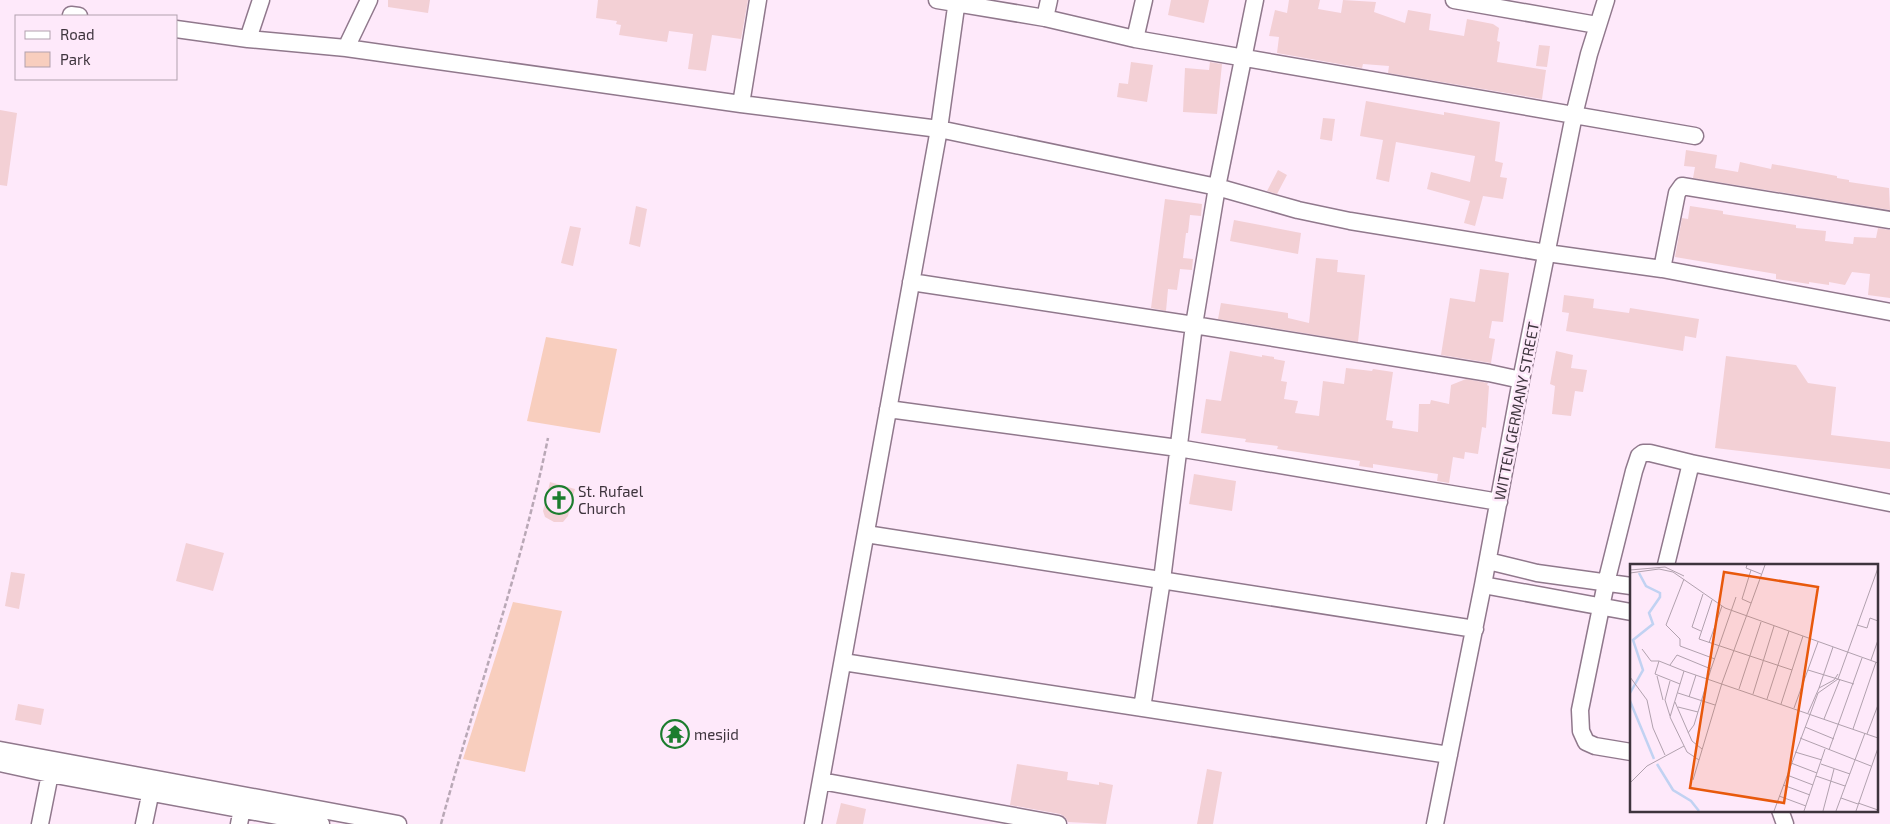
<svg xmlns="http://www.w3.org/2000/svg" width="1890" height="824" font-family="'Exo 2',sans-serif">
<rect width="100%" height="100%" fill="#fee9fa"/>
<path fill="#f8cebe" d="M546 337 617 349 600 433 527 421Z
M513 602 562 611 525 772 463 759Z"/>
<path fill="#f3d0d5" d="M388 0H430L428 13 388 7Z
M598 0H748L741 39 712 35 706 71 688 69 693 34 669 31 667 42 619 35 621 25 616 24 617 21 596 18Z
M1171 0H1209L1204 23 1168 15Z
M1289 0H1320L1318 9 1341 13 1343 0 1376 2 1374 12 1405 23 1408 10 1431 14 1429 30 1464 36 1467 19 1493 24 1499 28 1497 41 1500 42 1497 62 1546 70 1542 99 1388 73 1389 66 1363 64 1362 68 1277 53 1279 37 1269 36 1275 10 1287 13Z
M1539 45 1550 46 1547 67 1536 66Z
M1131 62 1153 65 1147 102 1117 97 1119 83 1128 84Z
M1210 62 1222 64 1217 114 1183 112 1185 68 1209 70Z
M1366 101 1444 115V112L1500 122 1495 161 1503 163 1500 177 1507 178 1503 199 1483 196 1475 226 1464 223 1470 201 1427 189 1431 172 1470 182 1475 156 1396 142 1389 182 1376 179 1383 140 1360 136Z
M0 110 17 113 7 186 0 185Z
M1323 118 1335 119 1332 141 1320 139Z
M1686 150 1717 155 1715 168 1738 172 1740 162 1771 169 1772 164 1837 176V178L1849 180V182L1889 188 1890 210 1693 178 1695 167 1684 166Z
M1278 170 1287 175 1277 194 1267 191Z
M1165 199 1202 204 1201 216 1190 215 1188 233H1186L1183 258 1193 259 1192 270 1180 269 1177 290 1168 289 1166 311 1151 308Z
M636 206 647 209 640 247 629 244Z
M1690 206 1723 211V214L1796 225V228L1826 231 1825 241 1853 244 1854 237 1876 238 1878 228 1890 230V298L1868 295 1870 274 1852 272 1845 285 1829 282V285L1809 282V284L1776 279V274L1675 257 1682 218 1688 219Z
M1234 220 1301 233 1298 254 1230 241Z
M570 226 581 228 573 266 561 263Z
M1316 258 1338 260 1337 272 1365 275 1358 342 1218 319 1221 303 1288 313V318L1309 323Z
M1480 269 1509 273 1503 322 1492 321 1489 338 1495 339 1491 363 1441 355 1450 298 1475 302Z
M1564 295 1594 299 1593 308 1629 313 1630 308 1699 319 1696 338 1685 336 1683 351 1566 331 1569 313 1562 312Z
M1230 351 1262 357V355L1274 357V359L1285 361 1281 381 1287 382 1284 399 1298 401 1295 413 1319 416 1323 381 1344 384 1346 368 1372 371 1373 369 1393 372 1386 420 1393 421 1392 428 1418 432 1419 404H1430L1431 400 1449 404 1451 385 1466 379 1488 383 1487 385 1489 386 1486 428 1482 427 1478 454 1465 452 1464 459 1453 457 1449 483 1437 481 1438 474 1373 464V468L1359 466 1360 461 1277 449 1278 446 1245 442 1246 439 1201 433 1206 399 1221 401Z
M1556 351 1573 355 1571 368 1587 370 1583 392 1575 391 1571 416 1552 414 1555 386 1550 384Z
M1726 356 1796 365 1808 383 1836 387 1831 435 1890 442V469L1715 448Z
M1194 474 1236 481 1232 511 1189 504Z
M550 482 575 489 568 516 563 522H554L545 517 543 511Z
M186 543 224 553 213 591 176 581Z
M11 572 25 574 19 609 5 606Z
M18 704 44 709 41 725 15 720Z
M1017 764 1068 772 1067 780 1099 785V782L1113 785 1106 824 1068 822 1065 817 1060 814 1010 805Z
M1207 769 1222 772 1213 824H1197Z
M841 803 866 809 863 824H836Z"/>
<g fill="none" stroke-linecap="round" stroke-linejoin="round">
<defs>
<path id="minor" d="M937 0 1045 18 1049 0
M1454 0 1597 25
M71 15 79 16
M1045 18 1135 39 1695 136
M176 29 248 39 346 48 741 104 939 129 1217 187 1298 210 1350 221 1547 253 1662 269 1890 312
M248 39 261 0
M1135 39 1144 0
M346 48 369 0
M741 104 758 0
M1662 269 1677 193 1682 186 1890 220
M911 282 1194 325 1489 373 1521 380
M888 409 1178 448 1499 502
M866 534 1475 629
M1488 561 1537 573 1631 586
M1666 565 1691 463
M1483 585 1631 612
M843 662 1449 755
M1142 708 1162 580 1194 325 1217 187 1255 0
M0 750 398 824
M1631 752 1595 746 1586 742 1581 731 1580 710 1606 583 1634 471 1639 456 1643 453H1650L1691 463 1890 503
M0 763 50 774 321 824
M821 781 1058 824
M1780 810 1785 824
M40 824 50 774
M144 824 153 781
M239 824 242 809
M813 824 939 129 957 0
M1435 824 1483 585 1521 380 1574 115 1589 54 1606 0"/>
</defs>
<use href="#minor" stroke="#90788c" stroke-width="19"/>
<path stroke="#b9a8b6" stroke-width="2.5" stroke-dasharray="5 2.5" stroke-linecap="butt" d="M441 824C476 695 521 569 548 438"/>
<use href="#minor" stroke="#fff" stroke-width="16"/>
</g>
<defs>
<symbol id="church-ring" viewBox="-11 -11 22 22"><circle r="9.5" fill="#fee9fa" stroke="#1c7d2e" stroke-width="1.5"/><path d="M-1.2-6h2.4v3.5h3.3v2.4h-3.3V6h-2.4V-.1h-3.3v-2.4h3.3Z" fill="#1c7d2e"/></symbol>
<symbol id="temple-ring" viewBox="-11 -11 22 22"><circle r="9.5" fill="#fee9fa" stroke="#1c7d2e" stroke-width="1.5"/><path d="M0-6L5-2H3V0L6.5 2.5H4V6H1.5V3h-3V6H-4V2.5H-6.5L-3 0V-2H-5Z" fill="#1c7d2e"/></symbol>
</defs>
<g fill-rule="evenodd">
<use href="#church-ring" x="543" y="484" width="32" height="32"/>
<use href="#temple-ring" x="659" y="718" width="32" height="32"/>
</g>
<g text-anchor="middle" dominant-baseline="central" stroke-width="5" stroke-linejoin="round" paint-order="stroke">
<g font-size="15" fill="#3e343d" stroke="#fee9fa">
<text transform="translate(1516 411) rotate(-79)">WITTEN GERMANY STREET</text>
</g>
<g font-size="15" fill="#3e343d" stroke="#fee9fa" text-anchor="start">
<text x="578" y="491">St. Rufael<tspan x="578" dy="17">Church</tspan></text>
<text x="694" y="734">mesjid</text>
</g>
</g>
<g transform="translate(1630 564)">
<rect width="248" height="248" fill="#fee9fa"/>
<path fill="none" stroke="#c1d2f2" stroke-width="2.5" d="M0 129 13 106 3 76 23 60 19 49 30 33V29L16 22 9 9M0 137 24 195M27 200 43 226 61 237 69 247"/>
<path fill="none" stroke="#b1a1ae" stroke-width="1" d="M117 1 116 4 131 10M0 6 35 3 54 12M0 9 29 5 43 8 95 44 248 99M54 15 36 61 50 75V82L85 95M82 36 69 75 162 106M121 39 112 35 121 6M227 61 237 64 240 54 248 57M71 67 62 63 73 30M79 79 92 42M12 85 21 97H29L54 107 40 153 57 188 69 196M241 96 248 76M29 97 25 110 50 120M40 101 47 91 81 105 64 161 58 169M81 105 106 33M178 106 224 120M54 107 248 174M27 112 33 136M0 113 17 136 23 164 35 191M189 124 203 83M109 125 131 58M48 129 85 141M123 130 144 62M59 133 66 111M137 135 159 67M45 138 62 177 72 185M151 140 173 72M48 143 68 148M164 144 188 78M178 149 189 124 204 116 208 110M40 152 35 136 40 117M194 155 210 115M175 163 204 175M223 165 246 98M237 170 248 141M170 174 241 202M199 186 232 94M165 188 192 196M161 199 187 209M191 200 220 210M157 211 183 221M186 212 215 222M63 216 92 119 135 1M0 219 17 202 54 182M153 221 180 231M149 232 176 242M211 234 228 240M228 239 248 246M144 247 188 129 208 115 248 4M174 247 195 185M193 247 204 205M206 247 235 169M226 247 248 184"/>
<path fill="#e8590c" fill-opacity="0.15" stroke="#e8590c" stroke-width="2.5" d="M94 8 188 23 154 239 60 224Z"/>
<rect width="248" height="248" fill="none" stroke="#3e343d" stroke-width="2.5"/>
</g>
<rect x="15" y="15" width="162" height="65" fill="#fee9fa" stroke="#b1a1ae"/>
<rect x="25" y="31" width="25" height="8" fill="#ffffff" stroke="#b1a1ae"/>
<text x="60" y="40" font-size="15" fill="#3e343d">Road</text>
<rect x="25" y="52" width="25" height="15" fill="#f8cebe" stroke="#b1a1ae"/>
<text x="60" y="65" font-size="15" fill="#3e343d">Park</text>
</svg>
